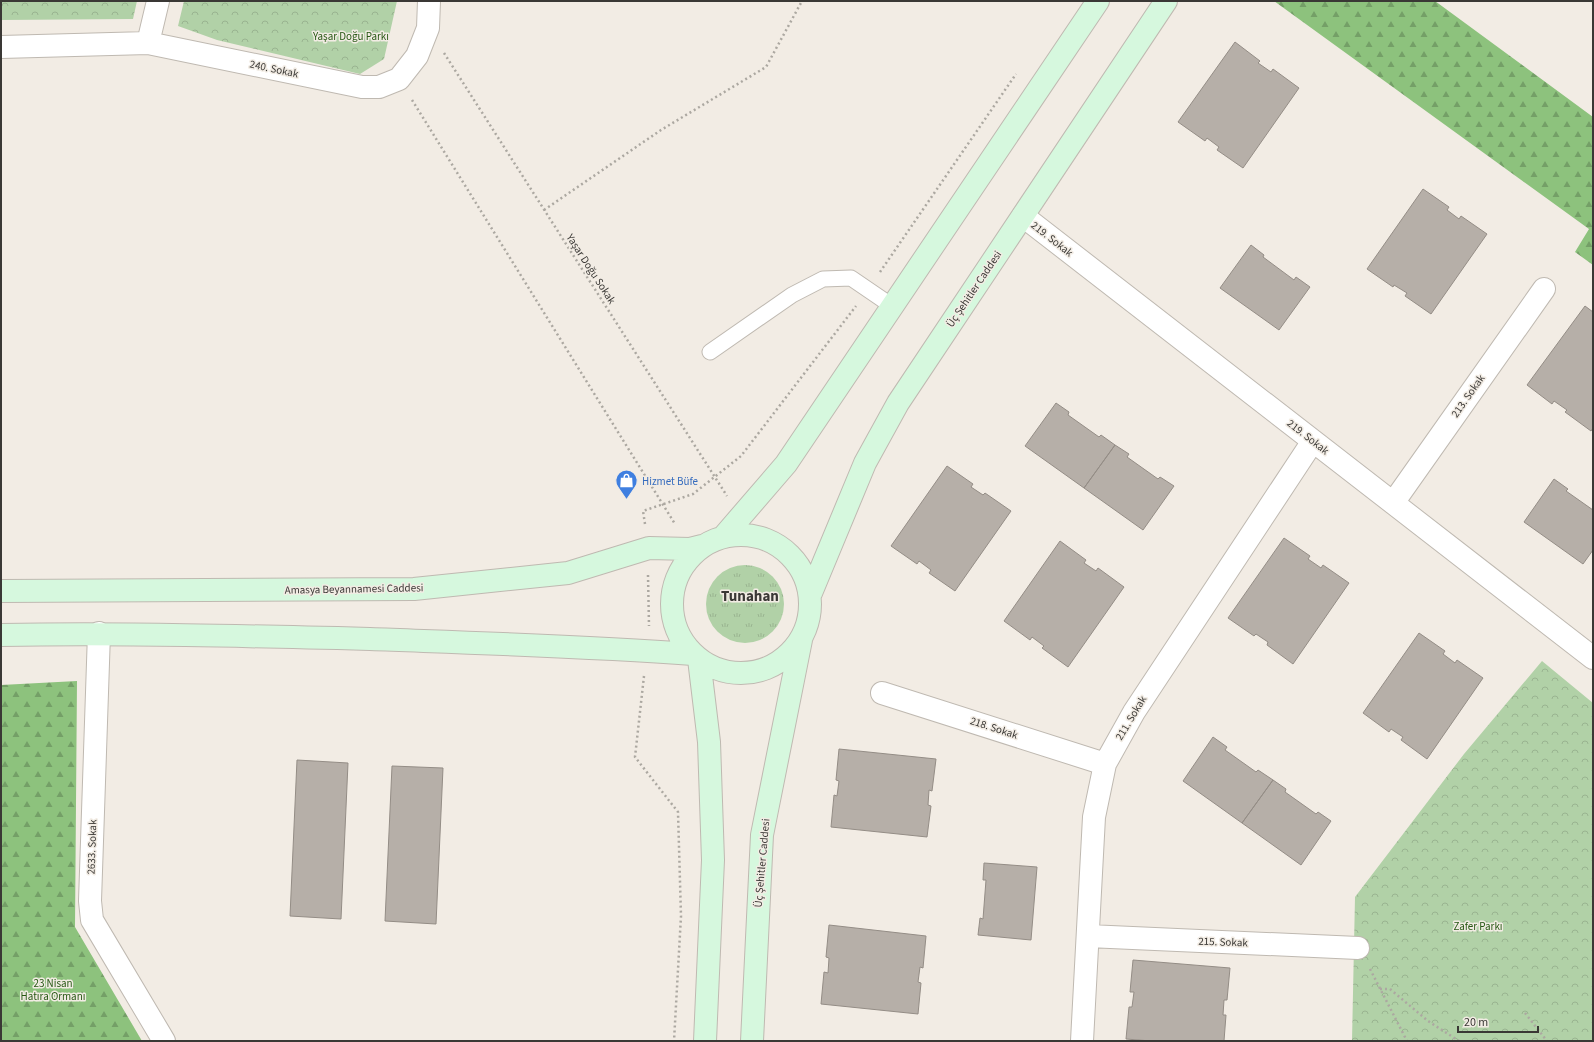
<svg xmlns="http://www.w3.org/2000/svg" width="1594" height="1042" font-family="'Source Sans 3',sans-serif">
<defs>
<pattern id="grass-tufts" width="24" height="20" patternUnits="userSpaceOnUse"><rect width="24" height="20" fill="#b1d1a7"/><path d="M3 7l-1-3M5 7V3M7 7l1-3M15 17l-1-3M17 17v-4M19 17l1-3" fill="none" stroke="#99b490"/></pattern>
<pattern id="forest-firs" width="22" height="20" patternUnits="userSpaceOnUse"><rect width="22" height="20" fill="#8dc27d"/><path d="M5 1l3.5 6h-7zM16 11l3.5 6h-7z" fill="#749f67"/></pattern>
<pattern id="park-crowns" width="20" height="18" patternUnits="userSpaceOnUse"><rect width="20" height="18" fill="#b1d1a7"/><path d="M2 6a3 3 0 1 1 6 0M12 15a3 3 0 1 1 6 0" fill="none" stroke="#99b490"/></pattern>
</defs>
<rect width="100%" height="100%" fill="#f2ece4"/>
<path fill="url(#grass-tufts)" d="M706 604a39 39 0 1 1 78 0a39 39 0 1 1-78 0Z"/>
<path fill="url(#forest-firs)" d="M1274 1H1435L1593 117V265L1575 252 1589 229Z
M77 681 75 927 142 1041H1V685Z"/>
<path fill="url(#park-crowns)" d="M1 1H137L133 19 1 20Z
M184 1H397L384 59 360 74 217 40 178 26Z
M1542 661 1593 703V1041H1352L1355 897 1464 754Z"/>
<path fill="#b6afa8" stroke="#948d86" d="M1235 42 1260 61 1258 63 1271 72 1273 69 1299 88 1243 168 1217 150 1219 147 1207 138 1205 141 1178 122Z
M1423 189 1449 207 1447 210 1459 219 1461 216 1487 234 1431 314 1405 296 1407 293 1394 285 1393 287 1367 269Z
M1251 245 1264 255 1263 257 1294 280 1296 277 1310 287 1279 330 1220 288Z
M1585 306 1593 312V428L1591 431 1565 412 1567 410 1554 401 1552 404 1527 385Z
M1056 403 1069 412 1068 415 1099 437 1101 435 1115 445 1084 488 1025 446Z
M1115 445 1129 454 1127 457 1158 479 1160 477 1174 486 1143 530 1084 488Z
M947 466 973 484 971 487 983 495 985 493 1011 511 955 591 929 573 931 570 919 561 917 564 891 546Z
M1554 479 1568 489 1566 491 1593 510V550L1583 564 1524 522Z
M1284 538 1310 556 1308 559 1321 568 1323 565 1349 583 1293 664 1267 645 1268 642 1256 634 1254 636 1228 618Z
M1060 541 1086 560 1084 563 1096 571 1098 568 1124 587 1068 667 1042 648 1044 646 1032 637 1030 640 1004 621Z
M1419 633 1445 651 1443 654 1455 663 1457 660 1483 678 1427 759 1401 740 1403 737 1391 729 1389 732 1363 713Z
M1213 737 1227 747 1225 750 1256 772 1258 770 1273 780 1242 823 1183 781Z
M839 749 936 759 932 791 929 790 928 805 931 806 927 837 831 827 834 795 837 796 839 781 836 780Z
M297 760 348 763 341 919 290 916Z
M392 766 443 768 436 924 385 921Z
M1273 780 1286 789 1285 792 1316 814 1318 812 1331 821 1301 865 1242 823Z
M984 863 1037 867 1031 940 978 935 980 918 983 919 986 880H983Z
M829 925 926 936 923 968 920 967 918 982 921 983 918 1014 821 1004 824 972 828 973 829 958 826 957Z
M1133 960 1230 968 1227 1000H1224L1223 1015H1226L1224 1041H1151L1126 1039 1129 1007H1132L1134 992H1130Z"/>
<g fill="none" stroke-linecap="round" stroke-linejoin="round">
<defs>
<path id="service" d="M710 352 792 295 823 279 851 278 892 306"/>
<path id="minor" d="M148 43 158 1
M1 47 148 43 362 87H379L399 79 417 56 428 28 429 1
M1023 216 1593 658
M1393 503 1544 289
M99 633 90 901 92 920 164 1041
M882 693 1105 764
M1088 936 1358 948
M1082 1041 1094 817 1105 764 1134 712 1313 441"/>
<path id="secondary" d="M672 604a69 69 0 1 1 138 0a69 69 0 1 1-138 0Z
M724 536 786 464 1098 1
M1 591 414 589 568 573 649 548 690 549 702 546
M811 593 865 463 898 403 1166 1
M1 635C124 633 247 636 370 639 478 643 586 646 693 654
M699 659 709 742 713 860 705 1041
M752 1041 762 835 801 640"/>
</defs>
<use href="#service" stroke="#bfb9b1" stroke-width="17"/>
<use href="#minor" stroke="#bfb9b1" stroke-width="24"/>
<use href="#secondary" stroke="#bfb9b1" stroke-width="24"/>
<path stroke="#aca8a1" stroke-width="2.5" stroke-dasharray="2 3" stroke-linecap="butt" d="M444 53 727 496
M412 100 675 524
M544 210 661 130 766 67 802 1
M880 272 1016 74
M645 524 643 511 693 494 741 456 856 306
M648 575 649 626
M644 676 635 757 678 812 681 916 674 1041
M1370 969 1407 1041
M1380 989H1390L1428 1021 1459 1041
M1525 1013 1547 1041"/>
<use href="#service" stroke="#fff" stroke-width="15"/>
<use href="#minor" stroke="#fff" stroke-width="22"/>
<use href="#secondary" stroke="#d6f8de" stroke-width="22"/>
</g>
<defs>
<symbol id="shop-pin" viewBox="-11 -11 22 30"><path d="M0 17L-7.5 6A9.5 9.5 0 1 1 7.5 6Z" fill="#3f7fe0" stroke="#f2ece4"/><path d="M-5-2.5h2.3a2.7 3.5 0 0 1 5.4 0H5L5.5 6h-11ZM-1.5-2.5h3a1.5 2.3 0 0 0-3 0Z" fill="#fff"/></symbol>
</defs>
<g fill-rule="evenodd">
<use href="#shop-pin" x="614" y="468" width="25" height="34"/>
</g>
<g text-anchor="middle" dominant-baseline="central" stroke-width="3" stroke-linejoin="round" paint-order="stroke">
<g font-size="11" fill="#265713" stroke="#f2ece4">
<text x="351" y="36">Yaşar Doğu Parkı</text>
<text x="1478" y="926">Zafer Parkı</text>
<text x="53" y="983">23 Nisan<tspan x="53" dy="13">Hatıra Ormanı</tspan></text>
</g>
<g font-size="11" fill="#3a3835" stroke="#f2ece4">
<text transform="translate(274 69) rotate(12)">240. Sokak</text>
<text transform="translate(1052 239) rotate(38)">219. Sokak</text>
<text transform="translate(591 269) rotate(57)">Yaşar Doğu Sokak</text>
<text transform="translate(974 289) rotate(-56)">Üç Şehitler Caddesi</text>
<text transform="translate(1468 396) rotate(-55)">213. Sokak</text>
<text transform="translate(1308 437) rotate(38)">219. Sokak</text>
<text transform="translate(354 589) rotate(-1)">Amasya Beyannamesi Caddesi</text>
<text transform="translate(1131 718) rotate(-59)">211. Sokak</text>
<text transform="translate(994 728) rotate(18)">218. Sokak</text>
<text transform="translate(92 847) rotate(-88)">2633. Sokak</text>
<text transform="translate(762 863) rotate(-85)">Üç Şehitler Caddesi</text>
<text transform="translate(1223 942) rotate(2)">215. Sokak</text>
</g>
<g font-size="11" fill="#366cbe" stroke="#f2ece4" text-anchor="start">
<text x="642" y="481">Hizmet Büfe</text>
</g>
<g font-size="15" font-weight="bold" fill="#3a3835" stroke="#f2ece4">
<text x="750" y="596">Tunahan</text>
</g>
</g>
<rect width="1594" height="1042" fill="none" stroke="#3a3835" stroke-width="4"/>
<path d="M1458 1026v6h80v-6" fill="none" stroke="#3a3835" stroke-width="2"/>
<text x="1464" y="1026" font-size="12" fill="#3a3835" stroke="#f2ece4" stroke-width="3" paint-order="stroke">20 m</text>
</svg>
